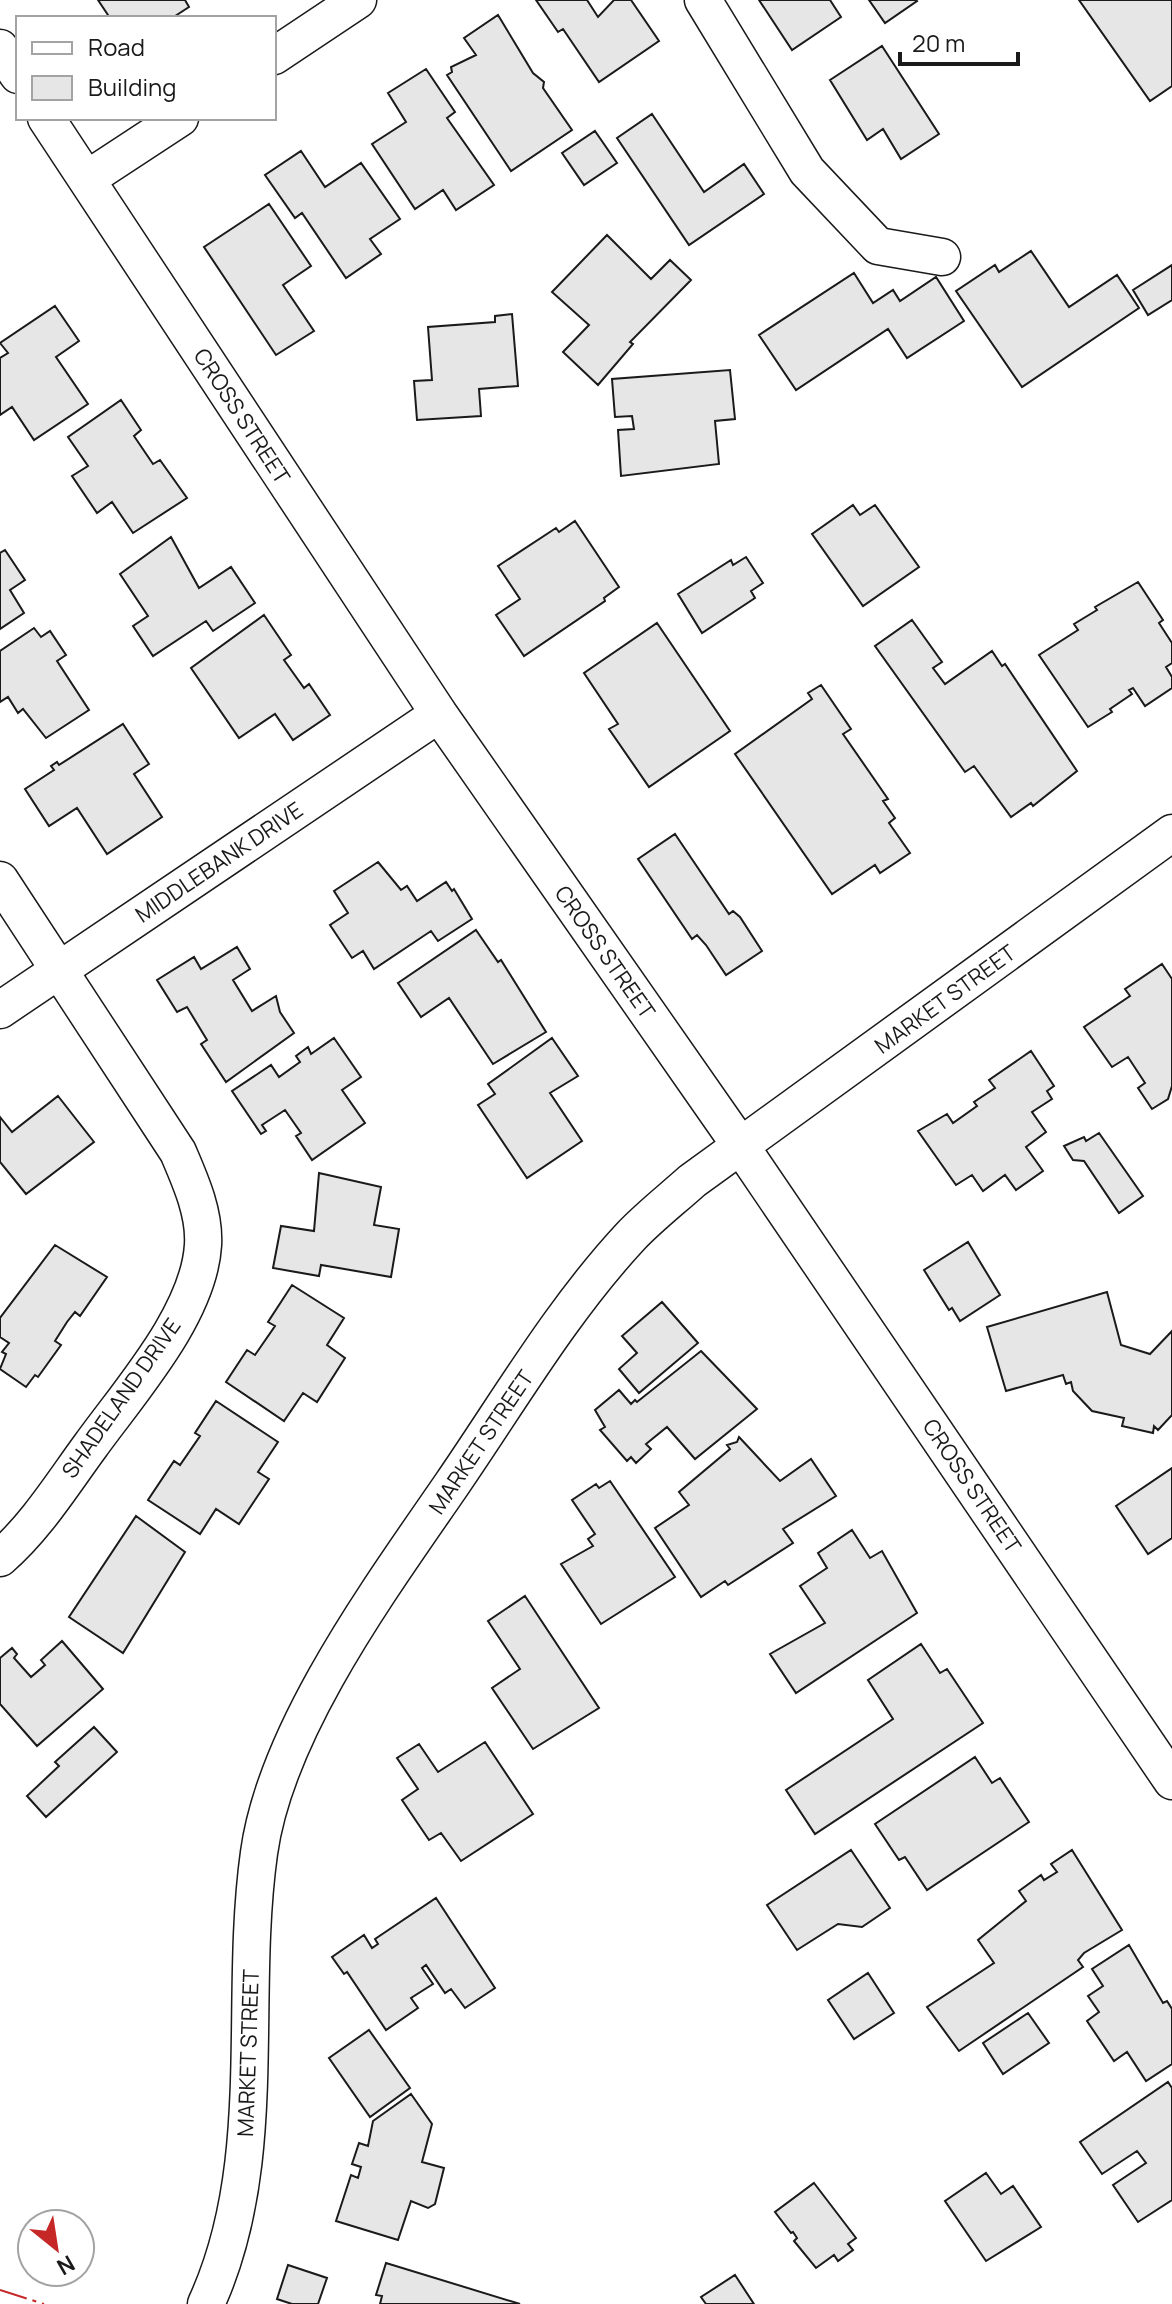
<svg xmlns="http://www.w3.org/2000/svg" width="1172" height="2304" font-family="Manrope,sans-serif">
<rect width="100%" height="100%" fill="#fff"/>
<path fill="#e6e6e6" stroke="#1a1a1a" stroke-width="2" d="M98 0H185L189 7 172 18H110Z
M536 0H587L598 17 614 0H631L659 41 599 82 563 29 558 32Z
M759 0H830L841 17 792 50Z
M869 0H916L917 1 885 23Z
M1079 0H1172V86L1150 101Z
M498 15 533 73 544 82 543 88 572 130 511 171 447 75 452 72 451 67 476 55 464 38Z
M882 46 939 134 901 159 883 129 867 140 830 80Z
M426 69 455 112 447 118 494 185 456 210 443 190 415 209 372 144 406 122 388 93Z
M652 114 704 192 744 164 764 194 689 245 617 138Z
M595 131 617 163 584 185 562 153Z
M301 151 325 187 361 163 400 219 370 239 381 254 346 278 302 213 295 218 265 175Z
M269 204 311 266 283 285 314 331 276 355 204 247Z
M607 235 651 279 670 260 691 280 630 342 633 344 598 385 563 352 589 325 552 292Z
M1031 251 1069 307 1117 275 1139 308 1022 387 956 291 995 265 999 272Z
M1172 265V300L1148 315 1133 290Z
M854 273 873 303 893 290 900 301 936 277 964 321 907 358 888 329 796 390 759 335Z
M55 306 79 341 56 357 88 404 34 440 12 407 0 415V358L8 353 0 343Z
M512 314 518 386 479 389 481 416 417 420 414 381 432 380 428 327 495 322V316Z
M730 370 735 419 715 421 719 464 621 476 618 430 634 429 632 416 615 417 612 379Z
M121 400 141 430 134 436 153 464 160 460 187 498 133 533 112 502 97 513 72 476 88 466 68 437Z
M853 505 860 515 875 505 919 567 863 606 812 534Z
M575 521 619 587 604 598 605 601 524 656 496 615 520 599 498 566 556 528 559 532Z
M171 537 199 588 231 567 255 603 213 631 206 621 153 656 133 626 148 616 120 574Z
M5 550 25 580 10 590 24 613 0 629V553Z
M746 557 763 583 751 591 755 598 702 633 678 594 731 560 733 565Z
M1138 582 1163 620 1159 623 1172 643V663L1166 667 1172 677V688L1145 706 1133 688 1129 690 1132 694 1110 709 1112 712 1088 727 1039 655 1078 630 1074 624 1097 610 1095 607Z
M264 615 291 655 284 660 304 688 309 684 330 715 293 740 275 714 239 738 191 668Z
M912 620 942 662 933 668 945 684 992 651 1002 666 1005 664 1077 771 1033 806 1031 803 1011 817 974 766 965 772 875 646Z
M657 623 730 731 649 787 609 729 618 724 584 673Z
M34 628 41 637 50 631 66 655 57 661 89 710 46 738 23 709 18 713 8 697 0 702V651Z
M821 685 851 729 843 734 888 799 883 801 895 818 889 823 910 853 880 873 875 865 832 894 735 754 812 699 808 693Z
M123 724 149 764 134 774 162 817 107 854 77 808 49 826 25 789 54 770 51 766 57 762 59 765Z
M675 834 729 914 733 911 740 917 762 951 726 975 706 945 697 935 692 939 638 859Z
M378 862 401 890 407 886 417 901 446 882 452 891 454 889 472 919 438 941 431 931 374 969 363 951 352 958 330 925 348 913 334 891Z
M476 930 498 962 501 960 546 1032 493 1064 449 998 421 1017 398 983Z
M237 947 250 969 233 980 252 1011 276 996 280 1012 294 1033 226 1082 201 1044 207 1040 187 1007 177 1012 157 980 194 957 201 969Z
M1162 964 1172 979V1086L1168 1099 1152 1109 1138 1088 1145 1083 1128 1057 1112 1067 1084 1027 1130 996 1125 989Z
M334 1038 361 1077 342 1090 365 1123 312 1160 296 1136 301 1133 285 1110 262 1125 266 1131 261 1134 232 1091 271 1065 279 1077 300 1062 296 1056 308 1047 311 1054Z
M552 1038 578 1076 550 1093 582 1141 527 1178 478 1105 495 1094 488 1084Z
M1031 1051 1054 1086 1047 1091 1052 1099 1032 1112 1046 1132 1026 1147 1043 1171 1016 1190 1005 1175 983 1191 972 1175 956 1185 918 1131 947 1114 953 1123 977 1106 974 1102 995 1088 989 1080Z
M58 1096 94 1142 26 1194 0 1162V1117L12 1132Z
M1099 1133 1143 1196 1119 1213 1084 1161 1073 1160 1064 1146 1084 1137 1086 1141Z
M319 1173 381 1187 374 1225 399 1229 391 1277 321 1265 319 1276 273 1268 281 1226 314 1231Z
M968 1242 1000 1295 960 1321 952 1308 949 1310 924 1270Z
M55 1245 107 1277 80 1316 75 1312 67 1322 55 1341 61 1345 38 1377 35 1375 26 1387 0 1369 6 1354 2 1352 9 1343 0 1337V1318Z
M292 1285 344 1318 327 1345 345 1358 317 1402 303 1393 284 1421 226 1382 247 1350 255 1355 275 1326 268 1322Z
M1107 1292 1121 1345 1150 1354 1172 1331V1415L1158 1430 1154 1426 1153 1433 1122 1426 1124 1418 1092 1411 1073 1391 1071 1382 1066 1384 1063 1375 1006 1391 987 1327Z
M662 1302 698 1343 639 1393 619 1369 637 1353 622 1336Z
M701 1351 757 1409 695 1459 667 1427 646 1444 651 1449 636 1463 631 1457 627 1461 600 1430 605 1427 595 1410 619 1390 631 1404 635 1400 637 1402Z
M216 1401 278 1442 258 1472 269 1479 239 1524 216 1509 200 1534 148 1500 174 1461 180 1465 200 1436 195 1433Z
M739 1437 780 1481 811 1459 836 1496 783 1529 793 1543 728 1585 725 1581 701 1597 655 1528 689 1505 679 1492 730 1449 727 1445 737 1442Z
M1172 1468V1538L1148 1554 1116 1506Z
M610 1481 675 1577 601 1624 561 1564 593 1546 588 1539 595 1534 572 1500 596 1484 599 1488Z
M136 1516 185 1552 123 1653 69 1617Z
M852 1530 870 1558 882 1551 917 1613 796 1693 770 1654 825 1623 800 1586 827 1568 818 1553Z
M525 1596 599 1708 533 1749 492 1688 520 1669 488 1621Z
M62 1641 103 1689 37 1746 0 1704V1658L12 1648 17 1654 14 1658 31 1677 45 1665 41 1660Z
M921 1644 940 1673 947 1669 983 1723 815 1834 786 1790 893 1719 868 1680Z
M94 1727 117 1752 46 1817 27 1796 59 1766 55 1762Z
M485 1742 533 1814 461 1861 441 1833 429 1840 402 1800 418 1789 397 1758 419 1744 438 1772Z
M975 1757 992 1783 1000 1778 1029 1822 927 1890 905 1857 899 1860 875 1824Z
M851 1850 890 1908 862 1927 838 1924 797 1950 767 1905Z
M1072 1850 1122 1930 1084 1953 1078 1960 1083 1967 959 2051 927 2007 994 1963 978 1940 1026 1901 1019 1891 1041 1875 1044 1880 1057 1872 1051 1864Z
M436 1898 495 1988 465 2008 451 1989 445 1993 426 1965 422 1968 433 1984 411 1998 418 2008 386 2030 347 1972 344 1974 332 1957 364 1935 372 1948 378 1944 375 1939Z
M1129 1945 1163 2003 1167 2001 1172 2009V2064L1146 2081 1127 2052 1114 2061 1087 2021 1099 2012 1088 1996 1103 1986 1092 1969Z
M868 1973 894 2013 854 2039 828 2000Z
M1028 2013 1049 2043 1003 2074 983 2043Z
M369 2030 410 2088 370 2117 329 2058Z
M1168 2082 1172 2088V2200L1138 2222 1113 2185 1146 2163 1137 2151 1102 2174 1080 2142Z
M411 2094 432 2124 422 2162 444 2168 435 2204 428 2208 411 2201 398 2240 336 2221 351 2175 358 2178 361 2167 352 2164 359 2143 368 2146 373 2121Z
M986 2173 1001 2194 1013 2186 1041 2227 986 2261 945 2201Z
M814 2183 856 2238 848 2244 853 2250 838 2261 834 2255 816 2268 794 2241 797 2238 793 2232 791 2233 775 2212Z
M386 2263 520 2304H380L382 2296 376 2295Z
M288 2265 327 2278 318 2304H292L277 2299Z
M735 2275 754 2304H706L701 2297Z"/>
<g fill="none" stroke-linecap="round" stroke-linejoin="round">
<defs>
<path id="street" d="M703 0 807 171 878 246 942 257
M0 48 18 75
M274 56 358 0
M46 118 439 714 742 1148 1172 1781
M87 179 180 118
M0 880 178 1152C190 1180 205 1213 203 1245 199 1314 130 1391 91 1445 63 1483 36 1527 0 1558
M0 1010 439 714
M206 2304C271 2163 238 2003 259 1853 276 1729 382 1586 452 1484 509 1401 562 1310 631 1236 649 1217 672 1199 692 1181L1172 833"/>
</defs>
<use href="#street" stroke="#1a1a1a" stroke-width="39"/>
<use href="#street" stroke="#fff" stroke-width="36"/>
<path stroke="#c62828" stroke-width="2" stroke-dasharray="28 6 4 6" stroke-linecap="butt" d="M0 2290 44 2304"/>
</g>
<g text-anchor="middle" dominant-baseline="central" stroke-width="6" stroke-linejoin="round" paint-order="stroke">
<g font-size="22" fill="#1a1a1a" stroke="#fff">
<text transform="translate(242 416) rotate(57)">CROSS STREET</text>
<text transform="translate(219 862) rotate(-34)">MIDDLEBANK DRIVE</text>
<text transform="translate(605 952) rotate(55)">CROSS STREET</text>
<text transform="translate(945 999) rotate(-36)">MARKET STREET</text>
<text transform="translate(121 1398) rotate(-55)">SHADELAND DRIVE</text>
<text transform="translate(481 1442) rotate(-56)">MARKET STREET</text>
<text transform="translate(972 1486) rotate(56)">CROSS STREET</text>
<text transform="translate(248 2053) rotate(-88)">MARKET STREET</text>
</g>
</g>
<rect x="16" y="16" width="260" height="104" fill="#ffffff" stroke="#a3a3a3" stroke-width="2"/>
<rect x="32" y="42" width="40" height="12" fill="#ffffff" stroke="#a3a3a3" stroke-width="2"/>
<text x="88" y="56" font-size="24" fill="#1a1a1a">Road</text>
<rect x="32" y="76" width="40" height="24" fill="#e6e6e6" stroke="#a3a3a3" stroke-width="2"/>
<text x="88" y="96" font-size="24" fill="#1a1a1a">Building</text>
<g transform="translate(56 2248) rotate(150)"><circle r="38" fill="#ffffff" stroke="#a3a3a3" stroke-width="2"/>
<path d="M0-6L14 30L0 20L-14 30Z" fill="#c62828"/>
<text y="-12" font-size="22" font-weight="bold" text-anchor="middle" fill="#1a1a1a">N</text>
</g>
<path d="M900 52v12h118v-12" fill="none" stroke="#1a1a1a" stroke-width="4"/>
<text x="912" y="52" font-size="24" fill="#1a1a1a" stroke="#ffffff" stroke-width="6" paint-order="stroke">20 m</text>
</svg>
